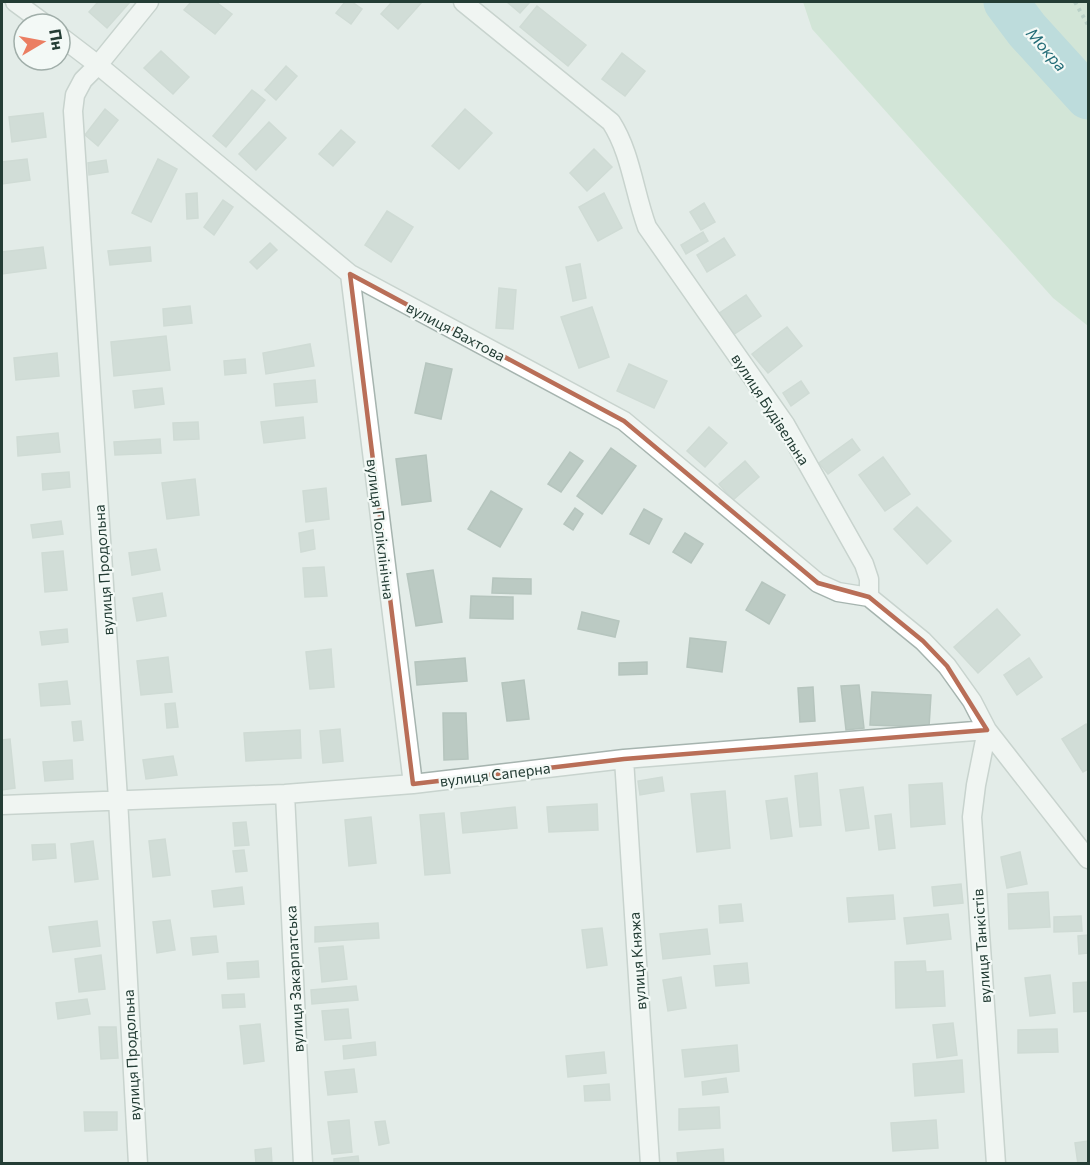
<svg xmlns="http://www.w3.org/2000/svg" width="1090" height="1165" font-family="Commissioner,sans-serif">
<rect width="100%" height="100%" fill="#e3ece8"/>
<path fill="#bddcc4" d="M803 2H1088V326L1053 298 812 29Z"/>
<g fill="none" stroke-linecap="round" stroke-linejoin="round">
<path stroke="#8ec7ce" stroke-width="45" d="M1006 2 1027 30 1088 97"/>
</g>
<path fill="#bbcac3" stroke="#b6c5be" stroke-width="1.5" d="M98 2H130L107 28 89 12Z
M191 2H216L232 14 215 34 184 10Z
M345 2H352L362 9 351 24 336 13Z
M392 2H422L398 29 381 14Z
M507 2H530L520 13Z
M537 6 586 45 568 66 520 27Z
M161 51 189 77 173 94 144 68Z
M622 53 645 71 625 96 602 79Z
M286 66 297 76 276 100 265 90Z
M252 90 265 100 226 147 213 136Z
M105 109 118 120 98 146 85 135Z
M465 109 492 133 459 169 432 146Z
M43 113 46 137 12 142 9 117Z
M269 122 286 138 256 170 239 154Z
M341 130 355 142 333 166 319 154Z
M594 149 612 167 587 191 570 173Z
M27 159 30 180 2 184V162Z
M158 159 177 169 151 222 132 213Z
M106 160 108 172 89 175 88 163Z
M197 193 198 218 187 219 186 194Z
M604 193 622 228 598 241 579 207Z
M223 200 233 207 214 235 204 227Z
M704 203 715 222 701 230 690 212Z
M387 211 413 227 391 262 365 245Z
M703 232 708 241 686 254 681 245Z
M724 238 735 255 707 272 697 255Z
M270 243 277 250 257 269 250 262Z
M43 247 46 268 2 274V252Z
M150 247 151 261 110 265 108 251Z
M580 264 586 298 573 301 566 267Z
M499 288 516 290 513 329 496 328Z
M746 295 761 316 733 335 718 314Z
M190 306 192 323 164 326 163 309Z
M592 307 609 357 579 368 561 317Z
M787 327 802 346 768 373 752 354Z
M166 336 170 370 114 376 111 342Z
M310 344 314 366 266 374 263 353Z
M57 353 59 376 16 380 14 358Z
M245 359 246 373 225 375 224 361Z
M426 363 452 369 441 419 415 413Z
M629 364 667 381 654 408 617 391Z
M315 380 317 402 276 406 274 384Z
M801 381 809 393 791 406 783 393Z
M162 388 164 404 135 408 133 391Z
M303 417 305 438 264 443 261 422Z
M198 422 199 439 174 440 173 423Z
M709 427 727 443 705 467 687 451Z
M58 433 60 452 18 456 17 437Z
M160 439 161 453 115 455 114 442Z
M852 439 860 450 828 474 819 463Z
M611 448 636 466 602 514 577 496Z
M570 452 583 461 561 492 548 484Z
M426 455 431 501 402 505 396 459Z
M883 457 910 494 885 511 859 475Z
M745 461 759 477 733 500 719 484Z
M69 472 70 487 43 490 42 474Z
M195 479 199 515 167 519 162 483Z
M326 488 329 519 306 522 303 491Z
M491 491 522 509 500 547 468 529Z
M917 507 951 541 927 564 894 529Z
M575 508 583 514 573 530 564 524Z
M644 509 662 519 649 544 630 534Z
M61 521 63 534 33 538 31 525Z
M313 530 315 549 301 552 299 533Z
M685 533 703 544 691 563 673 552Z
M156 549 160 570 132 575 129 553Z
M63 551 67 590 45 592 42 553Z
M324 567 327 596 305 597 303 568Z
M433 570 442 622 416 626 407 574Z
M493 578 531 579V594L492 593Z
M762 582 785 595 769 624 746 610Z
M162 593 166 616 137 621 133 598Z
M471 596 513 597V619L470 618Z
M997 609 1020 635 978 673 954 647Z
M582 612 619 621 615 637 578 629Z
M67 629 68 642 42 645 40 632Z
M690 638 726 642 722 672 687 667Z
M331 649 334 687 310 689 306 652Z
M168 657 172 692 141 695 137 661Z
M465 658 467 681 417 685 415 662Z
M1029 658 1042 677 1017 695 1004 675Z
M647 662V674L619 675V663Z
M524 680 529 719 507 721 502 683Z
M67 681 70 704 41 706 39 684Z
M859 685 864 728 846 730 841 686Z
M813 687 815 721 800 722 798 688Z
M872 692 931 695 929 727 870 725Z
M175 703 178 727 167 728 165 704Z
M443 713H466L468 759 444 760Z
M81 721 83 740 74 741 72 722Z
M1086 724 1088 729V769L1083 772 1062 739Z
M340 729 343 761 323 763 320 731Z
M300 730 301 758 246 761 244 733Z
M10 739 15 788 2 790V740Z
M173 756 177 775 146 779 143 760Z
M72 760 73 779 45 781 43 762Z
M817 773 821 825 800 827 795 776Z
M662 777 664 791 640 795 638 781Z
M942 783 945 824 911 827 909 785Z
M863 787 869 828 846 831 840 790Z
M725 791 730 848 697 852 691 794Z
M787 798 792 836 771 839 766 801Z
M597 804 598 830 549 832 547 807Z
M515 807 517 828 463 833 461 813Z
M444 813 450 873 425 875 420 815Z
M891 814 895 848 879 850 875 816Z
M371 817 376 863 349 866 345 820Z
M246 822 249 845 235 846 233 823Z
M165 839 170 875 153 877 149 841Z
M93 841 98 879 75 882 71 844Z
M55 844 56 858 33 860 32 845Z
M244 850 247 871 236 872 233 851Z
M1020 852 1027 884 1007 888 1001 857Z
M961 884 963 903 934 906 932 887Z
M242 887 244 904 214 907 212 891Z
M1048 892 1050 927 1009 929 1008 894Z
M893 895 895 919 849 922 847 898Z
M741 904 743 921 720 923 719 906Z
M948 914 951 939 907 944 904 918Z
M1081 916 1082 931 1054 932V917Z
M170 920 175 950 157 953 153 922Z
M97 921 100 946 53 952 49 927Z
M378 923 379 938 315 942V927Z
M602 928 607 965 587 968 582 930Z
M707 929 710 954 663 959 660 934Z
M1088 935V953L1079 954 1078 936Z
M216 936 218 952 193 955 191 938Z
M343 946 347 979 322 982 319 948Z
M101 955 105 989 79 992 75 959Z
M258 961 259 977 228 979 227 963Z
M925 961 926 972 943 971 945 1006 896 1008 895 962Z
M747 963 749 983 716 986 714 966Z
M1050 975 1055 1013 1030 1016 1025 978Z
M681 977 686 1008 668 1011 663 980Z
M1088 982V1011L1074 1012 1073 983Z
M356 986 358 1000 312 1004 311 990Z
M244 994 245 1007 223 1008 222 995Z
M87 999 90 1014 58 1019 56 1003Z
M348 1009 351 1038 325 1040 322 1011Z
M953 1023 957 1055 937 1058 933 1025Z
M260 1024 264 1061 244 1064 240 1026Z
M99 1027H116L118 1058 101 1059Z
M1057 1029 1058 1052 1018 1053V1030Z
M375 1042 376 1055 344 1059 343 1046Z
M737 1045 739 1071 685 1077 682 1050Z
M604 1052 606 1073 568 1077 566 1056Z
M962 1060 964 1092 915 1096 913 1064Z
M354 1069 357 1092 328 1095 325 1072Z
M726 1078 728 1092 703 1095 702 1082Z
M609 1084 610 1100 585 1101 584 1086Z
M719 1107 720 1128 679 1130V1109Z
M84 1112H117V1130L85 1131Z
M349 1120 352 1152 332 1154 328 1122Z
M936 1120 938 1148 893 1151 891 1123Z
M385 1121 389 1143 379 1145 375 1122Z
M1088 1141V1164H1078L1075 1143Z
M271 1148 272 1164H256L255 1150Z
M723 1149 724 1164H678L677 1153Z
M358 1156 359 1164H334V1159Z"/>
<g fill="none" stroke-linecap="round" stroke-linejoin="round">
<defs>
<path id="minor" d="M15 2 45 24
M463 2 611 122C631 153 634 192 647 227L785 424 864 564 869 579V597L923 641 947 666 972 701 987 730 1088 859
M60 36 98 65 350 274 624 421 818 583 838 592 869 597
M350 274 413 784
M624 759 650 1164
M285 794 303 1164
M2 805 285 794 413 784 624 759 987 730 976 785 972 817 996 1164
M138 1164 118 799 73 111 75 95 83 80 98 65 149 2"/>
</defs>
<use href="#minor" stroke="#a6b4af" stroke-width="21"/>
<path stroke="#85ae9f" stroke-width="4" stroke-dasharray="3 4.5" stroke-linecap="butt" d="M1075 2 1088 25"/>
<use href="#minor" stroke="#fff" stroke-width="18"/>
</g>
<path d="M0 0H1090V1165H0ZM350 274 624 421 818 583 869 597 923 641 947 666 987 730 624 759 413 784Z" fill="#e3ece8" fill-opacity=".55" fill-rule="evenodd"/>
<path fill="none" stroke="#b96e57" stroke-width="4.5" stroke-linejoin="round" d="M350 274 624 421 818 583 869 597 923 641 947 666 987 730 624 759 413 784Z"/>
<g text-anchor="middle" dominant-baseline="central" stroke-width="4.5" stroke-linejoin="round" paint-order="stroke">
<g font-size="15" fill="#243d35" stroke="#f3f9f6">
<text transform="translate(456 331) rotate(28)">вулиця Вахтова</text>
<text transform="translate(771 409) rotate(57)">вулиця Будівельна</text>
<text transform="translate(381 529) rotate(83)">вулиця Поліклінічна</text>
<text transform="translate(103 570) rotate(-94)">вулиця Продольна</text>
<text transform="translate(495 774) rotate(-7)">вулиця Саперна</text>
<text transform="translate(981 946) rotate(-94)">вулиця Танкістів</text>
<text transform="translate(637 961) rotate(-94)">вулиця Княжа</text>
<text transform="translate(294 979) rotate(-93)">вулиця Закарпатська</text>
<text transform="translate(131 1055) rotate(-93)">вулиця Продольна</text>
</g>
<g font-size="16" font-style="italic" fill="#216b76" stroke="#f3f9f6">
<text transform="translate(1047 49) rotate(49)">Мокра</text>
</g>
</g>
<rect width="1090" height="1165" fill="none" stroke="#243d35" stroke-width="6"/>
<g transform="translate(42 42) rotate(80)"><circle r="28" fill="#f3f9f6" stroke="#a0aea9" stroke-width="1.5"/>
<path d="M0-4.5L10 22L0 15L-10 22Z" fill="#eb7e62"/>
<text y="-9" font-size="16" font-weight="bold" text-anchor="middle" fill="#243d35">Пн</text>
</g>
</svg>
